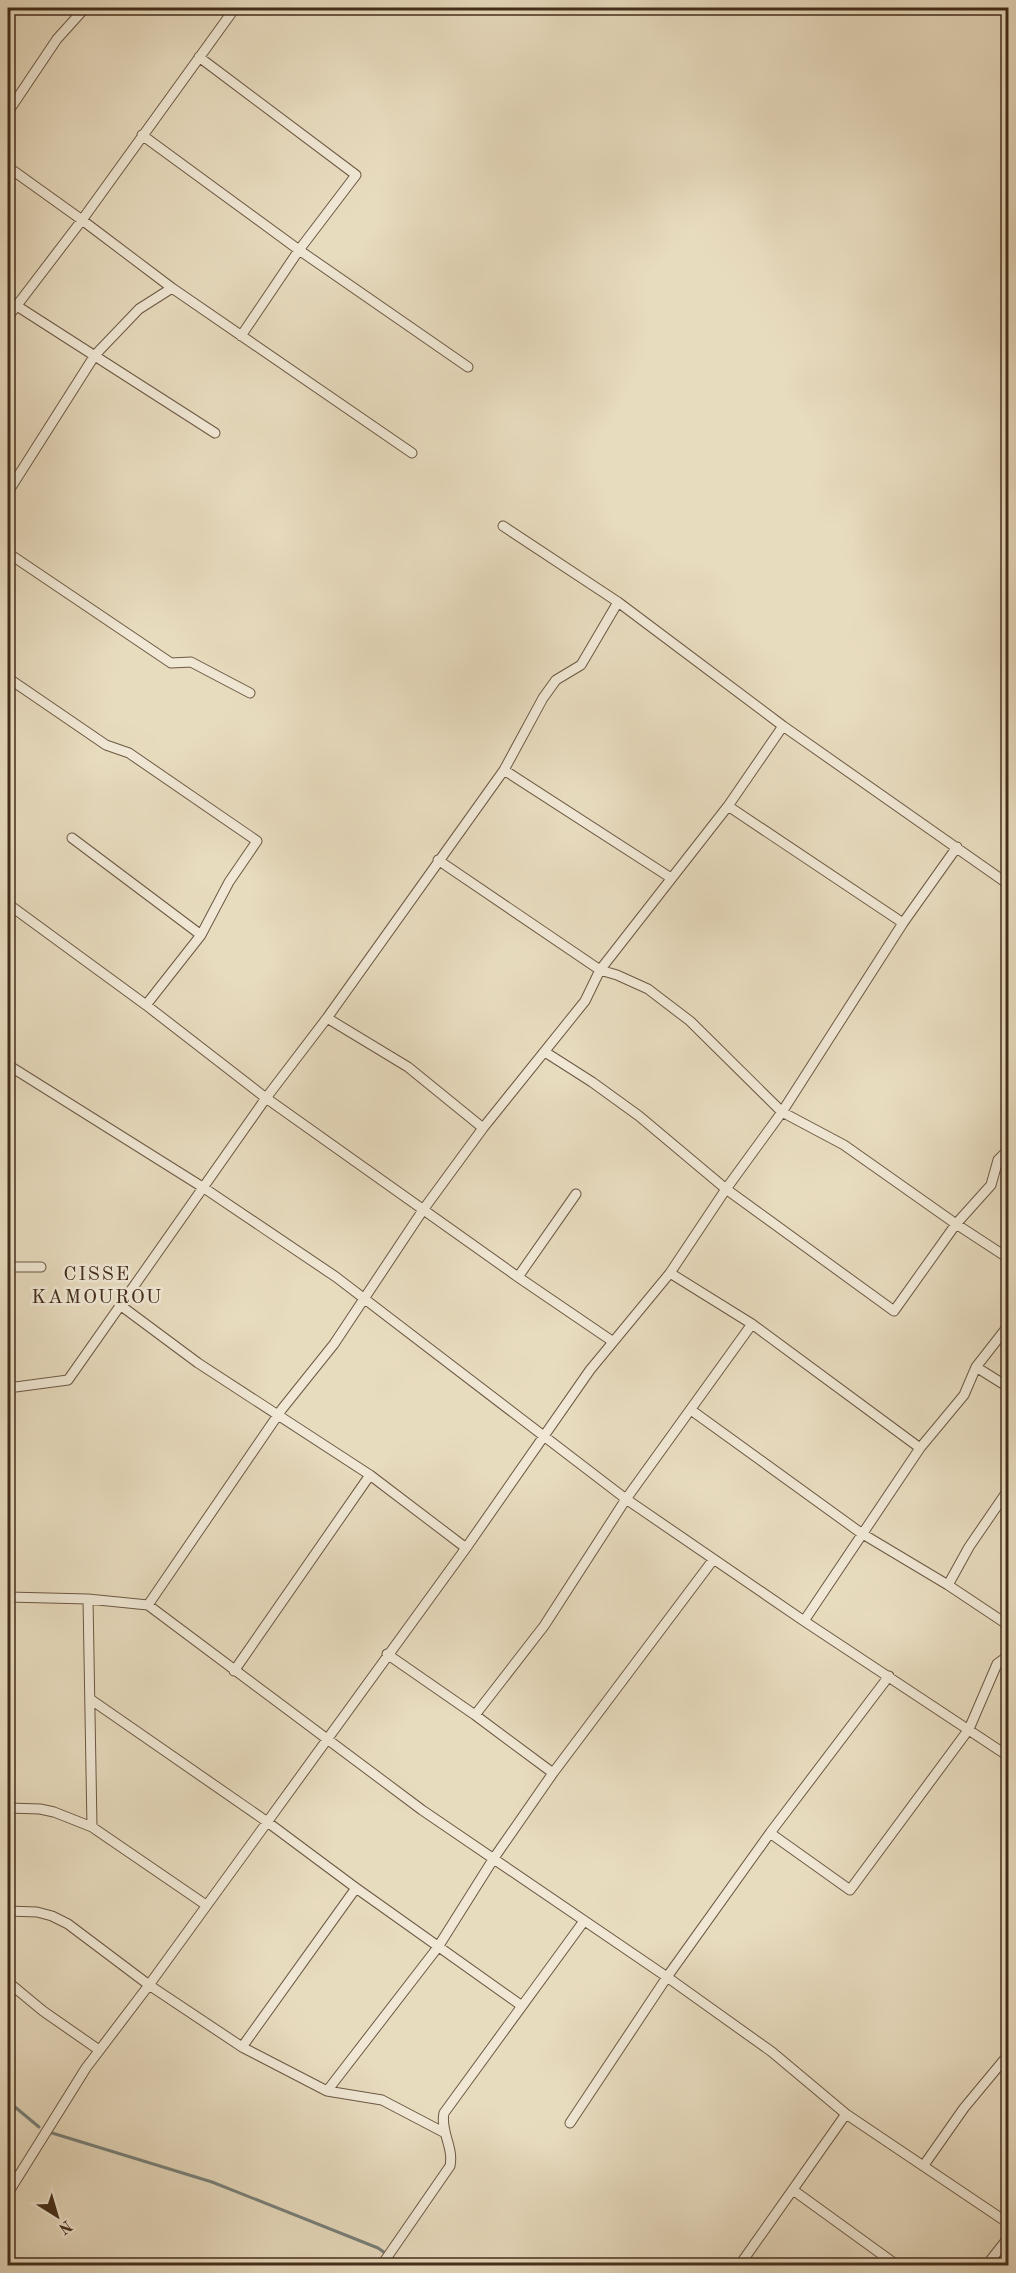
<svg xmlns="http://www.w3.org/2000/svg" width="1016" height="2273" font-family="'Old Standard TT',serif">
<rect width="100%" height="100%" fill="#e8dcbf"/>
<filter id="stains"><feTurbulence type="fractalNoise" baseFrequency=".00333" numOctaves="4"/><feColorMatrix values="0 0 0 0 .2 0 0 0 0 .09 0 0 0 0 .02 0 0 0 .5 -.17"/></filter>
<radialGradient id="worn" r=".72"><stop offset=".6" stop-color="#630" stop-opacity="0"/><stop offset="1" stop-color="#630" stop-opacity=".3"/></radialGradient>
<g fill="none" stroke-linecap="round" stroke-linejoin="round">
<path stroke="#78817c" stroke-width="3" d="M8 2104 15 2107 39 2127
M52 2133 212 2182 378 2248 404 2266"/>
<defs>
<path id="minor" d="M199 57 356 175 299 250 241 336
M8 112 57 39 85 8
M142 135 299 250 468 367
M8 167 82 220 172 288
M17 306 215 433
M8 317 82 220 235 8
M8 492 95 355 139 309 172 288 412 453
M503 526 618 602 783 726 1008 884
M8 553 171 663 191 662 250 693
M8 678 106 745 129 753 257 841 229 882 201 935 146 1005
M504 770 671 878
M72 838 201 935
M438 860 600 970 617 975 648 989 690 1021 782 1112 844 1145 956 1224 1008 1258
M8 904 146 1005 266 1098 518 1277 612 1341
M903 923 957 847
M545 1052 592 1082 639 1116 726 1189 894 1311 956 1224 991 1185 998 1160 1008 1150
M8 1065 204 1188 336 1277 626 1499 804 1621 1008 1756
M483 1128 585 1001 600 970 728 806
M8 1267H41
M670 1273 752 1324 920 1448
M518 1277 576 1194
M120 1305 198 1363 370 1475 466 1548
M976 1367 1008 1387
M8 1388 68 1380 266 1098 327 1018 504 770 543 698 556 680 581 665 618 602
M691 1410 861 1533 948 1585 1008 1625
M948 1585 969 1547 1008 1490
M8 1597 88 1599 148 1605 422 1810 667 1977 772 2052 846 2114 1008 2223
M88 1599 92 1827
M148 1605 282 1409 334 1344 423 1210 483 1128 408 1067 327 1018
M804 1621 920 1448 964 1395 976 1367 1008 1326
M387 1654 475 1715 553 1773
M234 1671 370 1475
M90 1699 266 1821 356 1888 522 2006
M475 1715 544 1626 626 1499 752 1324
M8 1808 40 1809 54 1812 92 1827 206 1905
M770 1833 850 1890 969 1729 997 1664 1008 1656
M8 1911 37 1912 52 1916 68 1924 149 1985 242 2047 327 2091 382 2100 445 2133
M8 1982 43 2011 99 2050
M242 2047 356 1888
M327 2091 438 1947 494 1858 553 1773 713 1560
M570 2123 667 1977 770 1833 889 1676
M924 2165 964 2108 1008 2055
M793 2190 898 2266
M8 2193 86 2068 149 1985 466 1548 590 1370 670 1273 726 1189 782 1112 903 923 728 806 783 726
M381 2266 450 2166C454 2147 440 2131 444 2113L584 1921
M739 2266 846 2114
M986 2266 1008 2238"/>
</defs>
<use href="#minor" stroke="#6c5843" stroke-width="11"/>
<use href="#minor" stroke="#f0e8d5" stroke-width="9"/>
</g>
<g text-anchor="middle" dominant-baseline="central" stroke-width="5" stroke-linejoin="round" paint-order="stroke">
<g font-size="20" letter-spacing="1.5" fill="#422c1a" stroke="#f0e8d5">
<text x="97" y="1275">CISSE<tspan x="97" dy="23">KAMOUROU</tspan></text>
</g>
</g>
<rect width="1016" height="2273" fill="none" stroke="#e8dcbf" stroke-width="30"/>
<rect x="9" y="9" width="998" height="2255" fill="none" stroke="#422c1a" stroke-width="3"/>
<rect x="15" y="15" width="986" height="2243" fill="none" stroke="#422c1a" stroke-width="1.5"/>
<g transform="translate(57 2216) rotate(143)" stroke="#f0e8d5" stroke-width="4.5" paint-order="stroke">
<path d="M0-4.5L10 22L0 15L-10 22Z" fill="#422c1a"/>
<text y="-9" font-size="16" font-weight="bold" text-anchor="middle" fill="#422c1a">N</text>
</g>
<rect width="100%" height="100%" filter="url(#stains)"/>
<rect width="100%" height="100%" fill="url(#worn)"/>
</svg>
